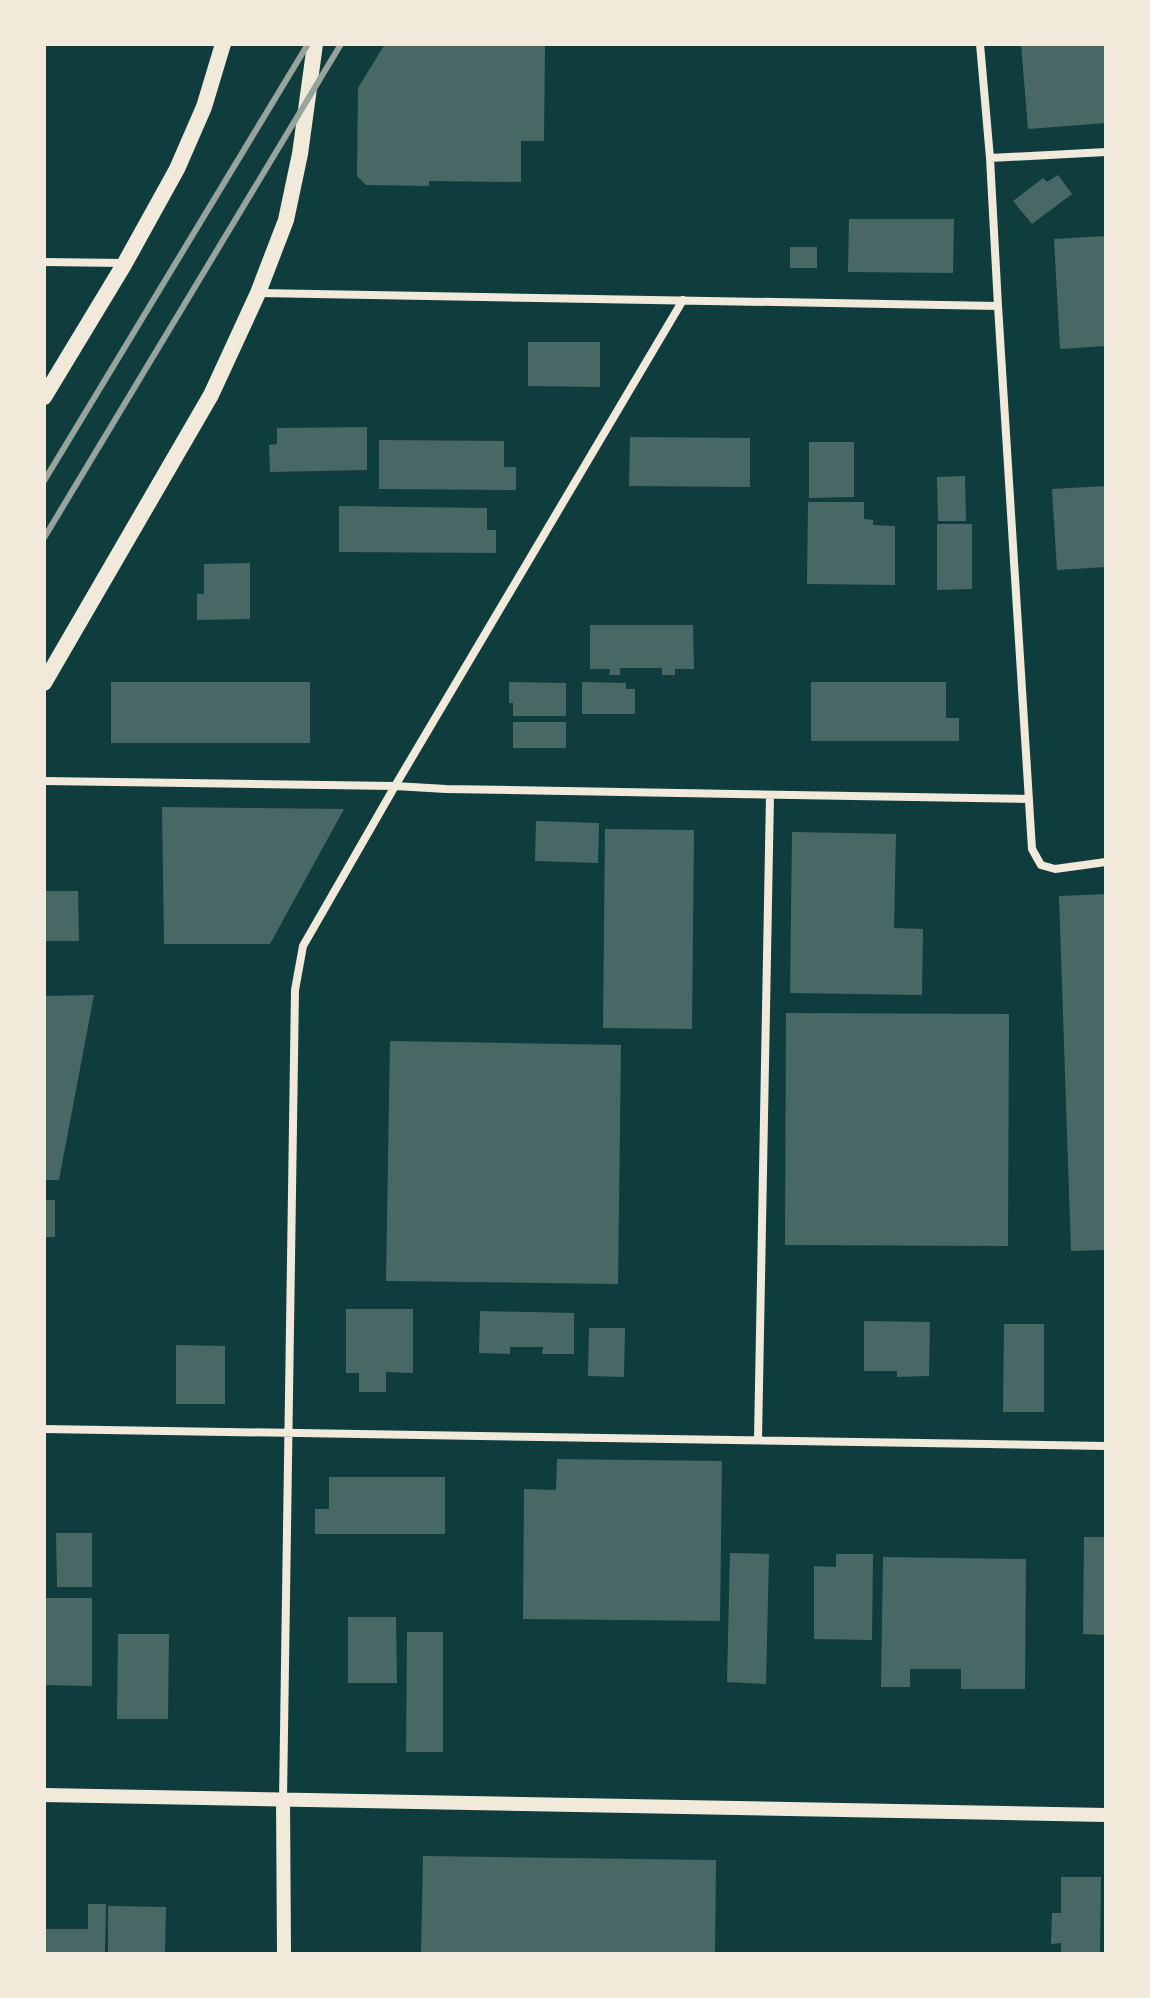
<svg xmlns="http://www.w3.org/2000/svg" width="1150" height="1998" font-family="Roboto,sans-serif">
<rect width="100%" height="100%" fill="#0f3d3e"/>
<path fill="#486865" d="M385 44H545L544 141H521V182L429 181V186L366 185 357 176 358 88Z
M1021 44H1106V123L1028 129Z
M1058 175 1072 194 1032 224 1013 201 1043 178 1047 182Z
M849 219H954L953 273 848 272Z
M1106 236V346L1060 349 1054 239Z
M790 247H817V268H790Z
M528 342H600V387L528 386Z
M367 427V470L270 472 269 445 277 444V428Z
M630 437 750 438V487L629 486Z
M379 440 504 441V467H516V490L379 489Z
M809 442H854V497L809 498Z
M965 476 966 521H938L937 477Z
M1106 486V567L1057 570 1052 489Z
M808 502H864V519L873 520V525L895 526V585L807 584Z
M339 506 487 508V530H496V553L339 552Z
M937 524H972V589L937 590Z
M250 563V619L197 620V594H204V564Z
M590 625H693L694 669H675V675H662V668H620V675H609L610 669H590Z
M111 682H310V743H111Z
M509 682 566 683V716H513V703H509Z
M582 682 626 683V689H635V714H582Z
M811 682H946V718H959V741H811Z
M513 722H566V748H513Z
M162 807 344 809 270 944H164Z
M536 821 599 823 598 863 535 861Z
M605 829 694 830 692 1029 603 1028Z
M792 832 896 834 894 928 923 929 922 995 790 993Z
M44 891H78L79 941H44Z
M1106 894V1250L1071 1251 1059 896Z
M94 995 59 1180H44V996Z
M786 1013 1009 1014 1008 1246 785 1245Z
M390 1041 621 1045 618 1284 386 1281Z
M44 1200H55V1237H44Z
M346 1309H413V1373L386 1372V1392H359V1373H346Z
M480 1311 574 1313V1354H542L543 1347H510V1354L479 1353Z
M864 1321 930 1322 929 1376 897 1377V1371H864Z
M1004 1324H1044V1412H1003Z
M589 1328H625L624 1377 588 1376Z
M176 1345 225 1346V1404H176Z
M557 1459 722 1461 720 1621 523 1619 524 1489 556 1490Z
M329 1477H445V1534H315V1509H329Z
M56 1533H92V1587H57Z
M1084 1537H1106V1635L1083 1634Z
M730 1553 769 1554 766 1684 727 1682Z
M836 1554H873L872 1640 814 1639V1566L836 1567Z
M883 1557 1026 1559 1025 1689H961V1669H910V1687H881Z
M44 1598H92V1686L44 1685Z
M348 1617H396L397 1683H348Z
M407 1632H443V1752H406Z
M118 1634H169L168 1719H117Z
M423 1856 716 1860 715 1954H421Z
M1061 1877H1101L1100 1954H1061V1943L1051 1944 1052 1913H1061Z
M88 1904H106L105 1954H44V1929H88Z
M108 1906 166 1907 165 1954H108Z"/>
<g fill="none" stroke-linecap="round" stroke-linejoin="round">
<path stroke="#f1e9da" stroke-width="8" d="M980 44 990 158 998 306 1032 849 1041 865 1055 869 1106 862
M990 158 1106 152
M44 262 123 263
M259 293 998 306
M44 781 395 786 446 789 1029 799
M44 1429 1106 1446
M758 1440 770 795
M283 1799 295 990 303 946 395 786 683 300"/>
<path stroke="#f1e9da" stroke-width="14" d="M44 1795 1106 1815
M283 1799 284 1954"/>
<path stroke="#f1e9da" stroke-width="16" d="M44 397 125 263 177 169 204 107 223 44
M44 683 211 395 258 293 286 220 300 154 315 44"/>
<path stroke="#97a49c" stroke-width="6" d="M44 481 308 44
M44 538 341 44"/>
</g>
<rect width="1150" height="1998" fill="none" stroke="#f1e9da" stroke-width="92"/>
</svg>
